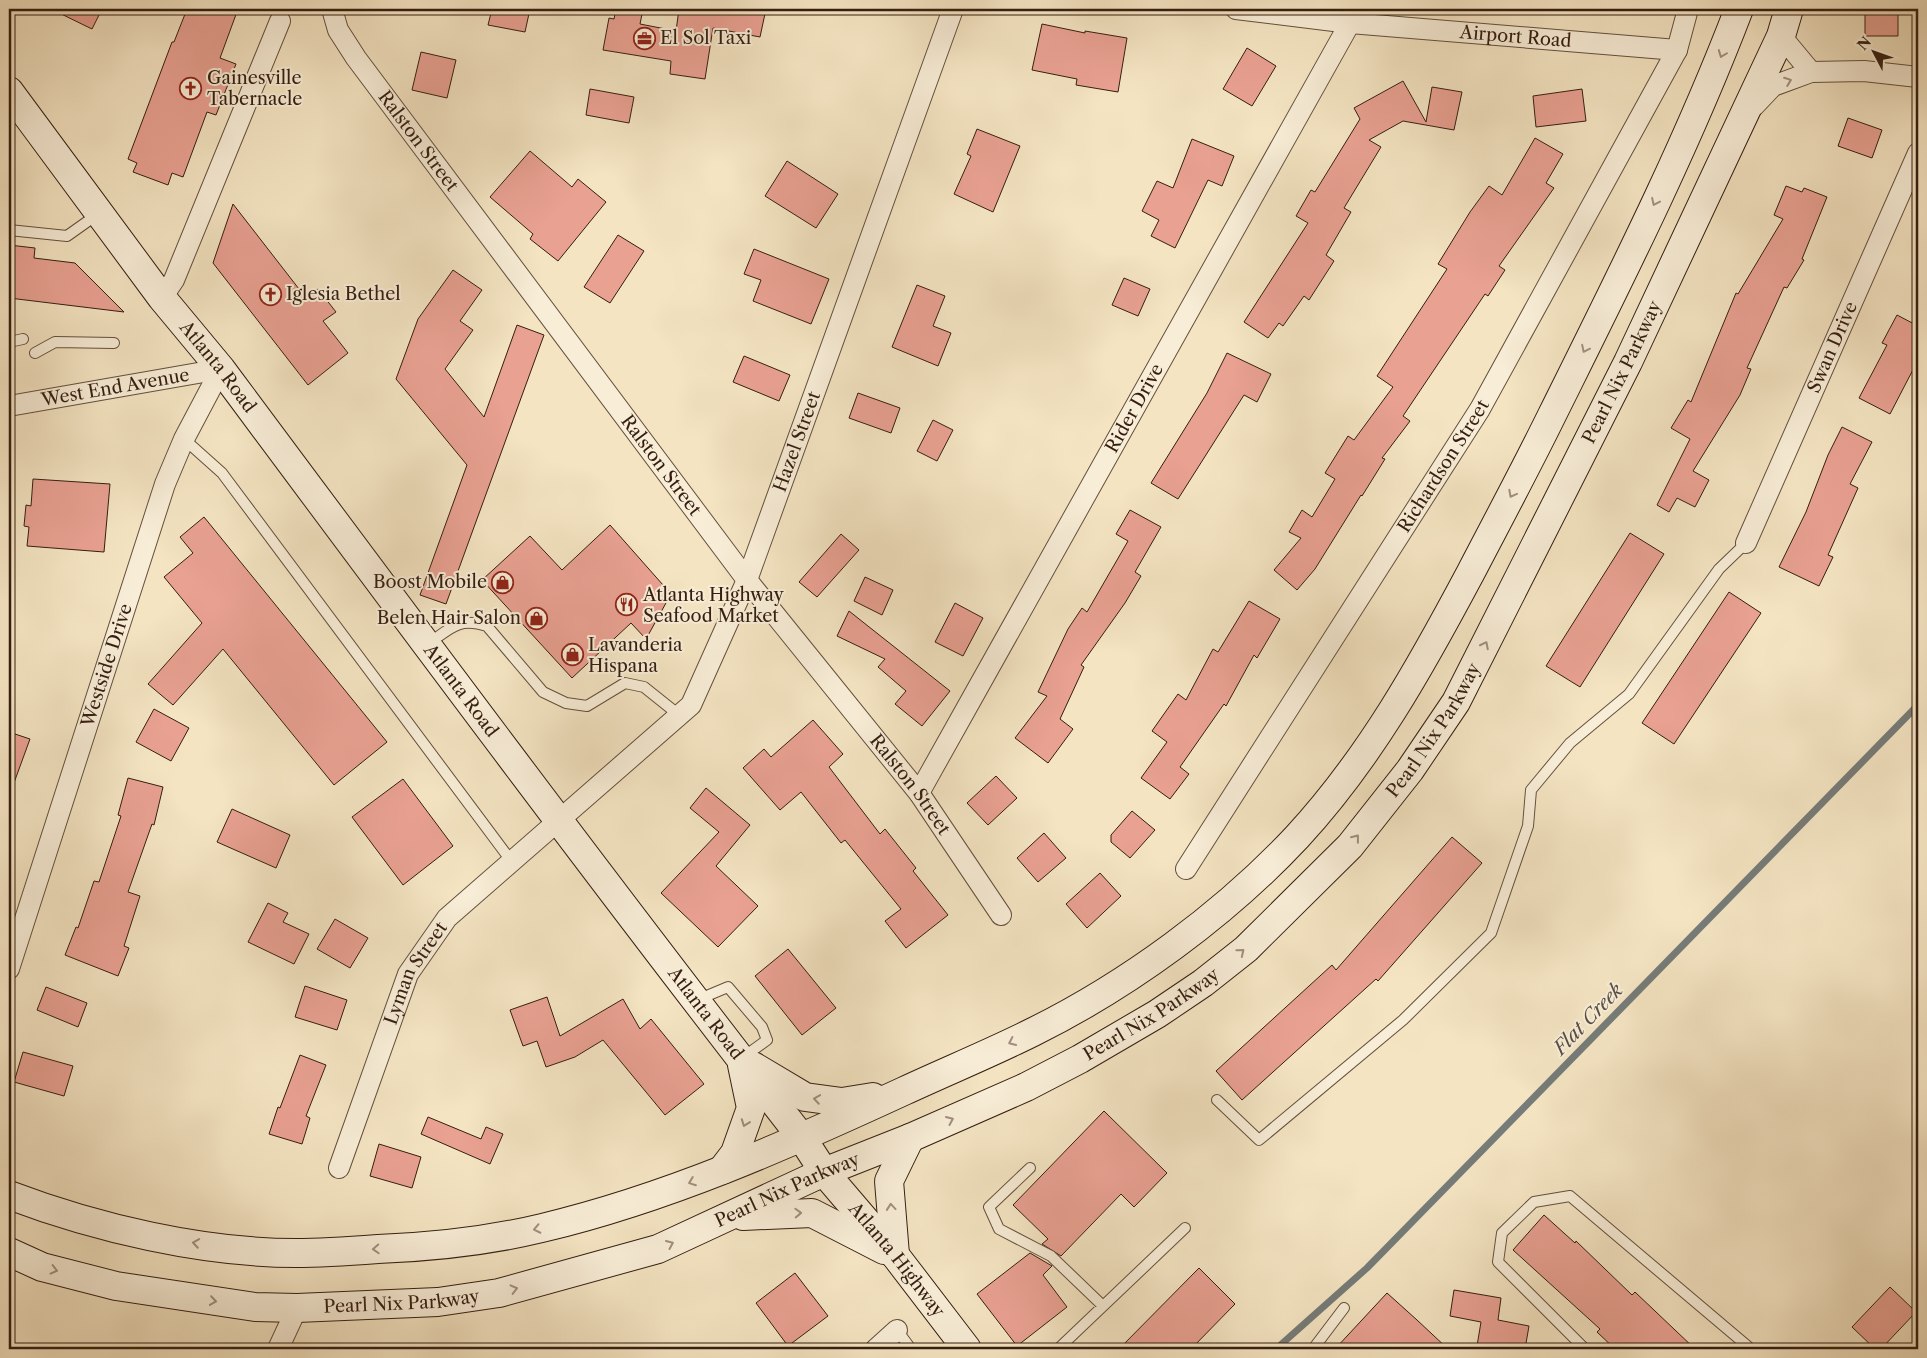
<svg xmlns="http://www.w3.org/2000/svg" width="1927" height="1358" font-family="'Libre Caslon Text',serif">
<rect width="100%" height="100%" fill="#f4e4c2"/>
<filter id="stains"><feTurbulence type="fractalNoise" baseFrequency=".004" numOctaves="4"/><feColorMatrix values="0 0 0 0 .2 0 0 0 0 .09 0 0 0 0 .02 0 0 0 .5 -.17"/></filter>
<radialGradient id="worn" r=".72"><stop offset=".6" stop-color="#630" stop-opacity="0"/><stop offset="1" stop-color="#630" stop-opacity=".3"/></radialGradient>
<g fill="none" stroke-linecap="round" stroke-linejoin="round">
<path stroke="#767c79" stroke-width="7" d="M1276 1349 1367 1268 1918 705"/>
</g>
<path fill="#e9a192" stroke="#341e11" d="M51 9H102L92 29Z
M187 9H238L220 58 236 64 216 115 207 112 183 177 172 173 168 185 133 172 137 163 128 159 172 42H174Z
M492 9H530L525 32 488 25Z
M616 9H643L640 24 676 31 679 9H703L732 13 733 9H766L760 37 713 28 705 79 670 74 671 61 603 50 609 18 614 19Z
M1865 9H1898V36H1865Z
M1042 24 1085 33V31L1127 38 1118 92 1076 85 1077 79 1032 70Z
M1247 48 1276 66 1252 106 1223 89Z
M421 52 456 60 447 98 412 90Z
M1403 81 1426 122 1432 87 1462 92 1454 130 1403 121 1369 140 1381 147 1344 208 1351 212 1326 255 1334 261 1309 300 1304 296 1283 326 1279 323 1268 338 1244 322 1308 223 1296 216 1311 190 1315 192 1360 119 1354 108Z
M590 89 634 97 629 123 586 115Z
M1582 89 1586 121 1536 127 1533 96Z
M1848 118 1882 130 1872 158 1838 146Z
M977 129 1020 146 993 212 954 194 971 156 967 154Z
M1535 138 1563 154 1546 183 1554 188 1499 266 1505 270 1488 296 1485 294 1403 416 1410 421 1382 458 1385 459 1362 496 1361 495 1315 569 1297 590 1274 570 1301 538 1289 532 1302 510 1312 517 1335 479 1325 473 1348 436 1354 440 1393 387 1377 376 1447 269 1438 264 1470 212 1489 186 1502 195Z
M1192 139 1234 156 1222 186 1208 180 1175 248 1151 236 1159 220 1142 211 1157 181 1173 188Z
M530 151 572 187 578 179 606 202 558 261 530 239 533 234 490 197Z
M787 161 838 194 816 228 765 196Z
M1786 186 1802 192 1804 188 1827 197 1802 259 1804 260 1787 288 1784 287 1747 368 1751 369 1740 395 1693 471 1709 480 1695 507 1677 498 1669 512 1657 505 1690 439 1671 428 1688 400 1691 402 1736 293 1738 294 1783 219 1774 215Z
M233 204 306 298 318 289 336 312 323 321 348 353 308 385 213 263Z
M618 235 644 251 610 303 584 287Z
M9 245 35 248 34 258 75 263 124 312 9 298Z
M754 249 829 279 811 324 753 301 761 280 744 274Z
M453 270 482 290 460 321 473 330 445 369 484 417 517 325 544 335 446 604 420 595 467 465 396 379 418 319Z
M1124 278 1150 289 1138 316 1112 305Z
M917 285 945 296 933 326 951 333 938 366 892 347Z
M1897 315 1918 326V360L1890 414 1859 398 1887 345 1882 343Z
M1227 353 1271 374 1257 402 1244 395 1178 499 1151 483 1207 393Z
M744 356 790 375 779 401 733 382Z
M858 393 900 408 891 433 849 418Z
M933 420 953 430 937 461 917 451Z
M1842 427 1872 442 1850 484 1858 488 1828 555 1833 557 1819 586 1779 567 1806 512 1828 455Z
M33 479 110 484 104 552 27 546 29 527 24 526 26 505 31 506Z
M1130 510 1161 527 1135 572 1141 576 1125 603 1081 665 1084 667 1060 719 1073 729 1048 763 1015 738 1047 696 1038 692 1068 629 1082 608 1087 612 1128 541 1116 534Z
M204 517 387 742 334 785 223 649 173 705 148 684 202 623 164 577 193 553 180 537Z
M610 525 671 594 646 639 631 623 572 678 482 580 530 536 562 570Z
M1630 533 1664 554 1580 687 1546 666Z
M841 534 859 550 817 597 799 582Z
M865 577 893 590 882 615 854 601Z
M1729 592 1761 613 1674 744 1642 723Z
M1249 601 1280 619 1257 658 1254 655 1226 706 1224 704 1180 767 1189 774 1170 799 1141 778 1167 742 1152 731 1178 694 1186 700 1213 649 1218 652Z
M955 603 983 618 963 656 935 642Z
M849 611 950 691 922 726 895 704 906 691 878 667 885 659 837 636Z
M154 709 189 728 171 761 136 742Z
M813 720 843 754 829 767 880 834 885 829 916 868 913 871 948 915 906 948 885 921 901 909 845 840 841 843 801 792 780 810 743 768 764 749 771 757Z
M9 732 30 739 11 791 9 790Z
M996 776 1017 798 988 825 967 803Z
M128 778 163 787 154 825 152 824 128 892 140 896 124 946 129 948 118 976 65 955 76 927 78 928 94 881 99 882 121 816 118 815Z
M403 779 453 846 403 885 352 817Z
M706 788 750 825 716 866 758 906 718 947 661 893 719 832 690 808Z
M232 809 290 835 276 868 217 842Z
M1132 811 1155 830 1130 858 1111 842V835Z
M1044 833 1066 858 1038 882 1017 858Z
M1452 837 1482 863 1378 981 1376 979 1242 1100 1216 1071 1332 965 1336 970Z
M1100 873 1121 896 1087 928 1066 904Z
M268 903 288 913 283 922 309 934 294 964 248 942Z
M335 919 368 938 350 968 317 949Z
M788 949 836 1008 802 1035 755 976Z
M305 986 347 1000 337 1030 295 1017Z
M46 987 87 1003 78 1027 37 1010Z
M547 997 560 1036 623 999 640 1029 651 1019 704 1084 665 1115 603 1040 575 1057 546 1067 537 1041 523 1046 510 1010Z
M23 1052 73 1066 64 1096 14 1082Z
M300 1055 326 1065 306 1116 310 1118 302 1144 269 1134 278 1107 280 1108Z
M1104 1111 1167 1173 1134 1207 1121 1194 1061 1256 1042 1244 1048 1239 1013 1205Z
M428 1117 481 1139 486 1127 503 1134 490 1164 421 1134Z
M379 1144 421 1157 412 1188 370 1176Z
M1544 1215 1575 1243 1576 1241 1632 1295 1635 1292 1695 1349H1615L1597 1332 1600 1329 1513 1250Z
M1030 1253 1052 1266 1043 1275 1067 1307 1017 1346 977 1294Z
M1199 1268 1235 1304 1191 1349H1119Z
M795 1273 828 1316 788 1346 756 1303Z
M1890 1287 1916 1312 1881 1349H1875L1852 1327Z
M1454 1290 1501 1298 1498 1320 1529 1326 1525 1349H1493L1477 1346 1481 1322 1450 1316Z
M1387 1293 1417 1320 1448 1349H1335Z"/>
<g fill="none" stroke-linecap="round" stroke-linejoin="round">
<defs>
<path id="service" d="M9 230 67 236 98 214
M9 342 23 339
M35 353 55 342 114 343
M184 439 222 473 512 862
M428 644C451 628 458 617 487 626L543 692 566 703 587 706 625 683 644 687 679 715
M697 1000 728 987 762 1027 767 1040 742 1058
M1217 1100 1259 1140 1403 1020 1491 933 1528 826 1531 790 1570 743 1629 694 1719 569 1746 543
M1030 1168 989 1207 999 1229 1051 1256 1103 1306
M897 1330 911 1349
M1058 1349 1185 1228
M1313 1349 1344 1308
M1585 1349 1498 1262 1502 1233 1534 1202 1570 1196 1751 1349"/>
<g id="minor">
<path id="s1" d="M332 9 338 30 356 58 747 580 919 793 1001 915"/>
<path id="s2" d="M1236 9 1350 23 1677 50"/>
<path d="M1781 36 1811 72"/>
<path d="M1754 106 1773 86 1811 72 1864 71 1918 77"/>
<path d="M162 298 174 280 280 21"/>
<path id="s3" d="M9 406 221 369"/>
<path id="s4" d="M1746 543 1918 153"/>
<path id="s5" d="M919 793 1350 23 1352 9"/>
<path id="s6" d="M1186 869 1480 409 1677 50 1688 9"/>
<path id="s7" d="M9 969 165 484 184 439 221 369"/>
<path id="s8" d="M339 1168 408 974 447 918 691 705 747 580 953 9"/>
<path d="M278 1349 297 1308"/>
<path d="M876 1349 897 1330"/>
</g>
<g id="secondary">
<path id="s9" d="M9 91 162 298 221 369C413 627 605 885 802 1138L824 1172 895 1255 967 1349"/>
<path d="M753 1066 805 1097 842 1102 873 1097"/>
<path d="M722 1170 735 1153 751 1108 742 1065"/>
<path d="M9 1195C96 1228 203 1253 296 1253 324 1253 351 1251 378 1249 433 1247 488 1241 542 1228 668 1198 787 1145 904 1091 947 1071 991 1053 1033 1032 1128 985 1225 914 1297 837 1370 758 1421 666 1471 572 1498 520 1526 468 1552 415 1618 282 1686 148 1739 9"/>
<path d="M743 1216 812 1213 884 1250"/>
<path id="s10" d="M9 1252 42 1267 116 1286 255 1307 297 1308 438 1302 499 1293 658 1249 824 1172 910 1138 1026 1087 1080 1059 1157 1014 1203 983 1246 949 1350 846 1410 770 1456 702 1628 362 1781 36 1789 9"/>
<path d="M895 1255 889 1181 910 1138"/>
</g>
</defs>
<use href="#service" stroke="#64503d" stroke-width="12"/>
<use href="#minor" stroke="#64503d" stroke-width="22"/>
<use href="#secondary" stroke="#341e11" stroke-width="30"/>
<use href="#service" stroke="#f8edd7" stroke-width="10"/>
<use href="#minor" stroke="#f8edd7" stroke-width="20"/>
<use href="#secondary" stroke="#f8edd7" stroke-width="28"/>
</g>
<defs><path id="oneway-chevron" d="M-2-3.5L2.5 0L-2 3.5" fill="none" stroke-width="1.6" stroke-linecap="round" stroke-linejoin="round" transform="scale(1.25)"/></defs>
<g stroke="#a0907e">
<use href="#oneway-chevron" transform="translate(1722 54) rotate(111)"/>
<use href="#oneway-chevron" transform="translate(1788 81) rotate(-21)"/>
<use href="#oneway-chevron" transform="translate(1655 202) rotate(115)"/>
<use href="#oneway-chevron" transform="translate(1585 349) rotate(116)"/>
<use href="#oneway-chevron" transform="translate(1512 494) rotate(118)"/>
<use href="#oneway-chevron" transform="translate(1485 645) rotate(-63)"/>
<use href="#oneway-chevron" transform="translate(1356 838) rotate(-52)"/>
<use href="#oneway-chevron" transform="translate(1241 952) rotate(-39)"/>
<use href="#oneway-chevron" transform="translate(1012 1042) rotate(155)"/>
<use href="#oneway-chevron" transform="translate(817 1099) rotate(-171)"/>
<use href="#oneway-chevron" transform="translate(950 1120) rotate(-24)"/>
<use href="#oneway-chevron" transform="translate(745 1123) rotate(110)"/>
<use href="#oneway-chevron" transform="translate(692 1182) rotate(159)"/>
<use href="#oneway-chevron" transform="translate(891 1207) rotate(-95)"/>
<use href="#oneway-chevron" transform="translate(798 1213) rotate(-2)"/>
<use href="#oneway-chevron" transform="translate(537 1229) rotate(168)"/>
<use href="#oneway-chevron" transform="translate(196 1243) rotate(-171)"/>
<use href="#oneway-chevron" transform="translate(670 1244) rotate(-24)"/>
<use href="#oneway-chevron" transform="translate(376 1249) rotate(177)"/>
<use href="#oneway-chevron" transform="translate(54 1270) rotate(14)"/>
<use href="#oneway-chevron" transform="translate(514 1289) rotate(-14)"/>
<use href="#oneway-chevron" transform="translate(213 1301) rotate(8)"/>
</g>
<defs>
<symbol id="office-ring" viewBox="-11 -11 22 22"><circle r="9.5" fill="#f8edd7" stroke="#8f2418" stroke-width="1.5"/><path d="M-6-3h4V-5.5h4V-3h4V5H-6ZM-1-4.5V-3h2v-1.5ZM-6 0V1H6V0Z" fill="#8f2418"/></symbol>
<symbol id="church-ring" viewBox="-11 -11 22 22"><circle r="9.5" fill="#f8edd7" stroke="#8f2418" stroke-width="1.5"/><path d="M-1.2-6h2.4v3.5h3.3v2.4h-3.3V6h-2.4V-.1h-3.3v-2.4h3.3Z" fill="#8f2418"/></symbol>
<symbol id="shop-ring" viewBox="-11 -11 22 22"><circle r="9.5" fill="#f8edd7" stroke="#8f2418" stroke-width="1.5"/><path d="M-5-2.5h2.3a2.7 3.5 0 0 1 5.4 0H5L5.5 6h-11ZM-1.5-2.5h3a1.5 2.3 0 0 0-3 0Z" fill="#8f2418"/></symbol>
<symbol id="restaurant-ring" viewBox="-11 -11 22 22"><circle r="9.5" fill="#f8edd7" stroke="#8f2418" stroke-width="1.5"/><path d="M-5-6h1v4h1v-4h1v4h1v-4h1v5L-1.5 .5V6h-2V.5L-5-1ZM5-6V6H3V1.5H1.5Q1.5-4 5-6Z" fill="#8f2418"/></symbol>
</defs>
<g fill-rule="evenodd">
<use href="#office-ring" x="632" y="26" width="25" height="25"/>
<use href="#church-ring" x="178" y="76" width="25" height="25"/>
<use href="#church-ring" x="258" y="282" width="25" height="25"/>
<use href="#shop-ring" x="490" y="570" width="25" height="25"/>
<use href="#restaurant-ring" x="614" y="592" width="25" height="25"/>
<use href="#shop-ring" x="524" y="606" width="25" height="25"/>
<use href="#shop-ring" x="560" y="642" width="25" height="25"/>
</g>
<g text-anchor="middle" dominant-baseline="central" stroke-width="4" stroke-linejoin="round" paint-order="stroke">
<g font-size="18" fill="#341e11" stroke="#f8edd7">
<text stroke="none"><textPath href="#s2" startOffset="281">Airport Road</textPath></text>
<text stroke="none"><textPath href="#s1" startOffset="159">Ralston Street</textPath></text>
<text stroke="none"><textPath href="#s4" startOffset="214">Swan Drive</textPath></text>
<text stroke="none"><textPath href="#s9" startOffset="346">Atlanta Road</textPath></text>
<text stroke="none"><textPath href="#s10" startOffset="2020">Pearl Nix Parkway</textPath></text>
<text stroke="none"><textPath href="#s3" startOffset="108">West End Avenue</textPath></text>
<text stroke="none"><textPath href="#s5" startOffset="441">Rider Drive</textPath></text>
<text stroke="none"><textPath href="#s8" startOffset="882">Hazel Street</textPath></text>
<text stroke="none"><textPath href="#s1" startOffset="564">Ralston Street</textPath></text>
<text stroke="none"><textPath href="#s6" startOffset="478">Richardson Street</textPath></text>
<text stroke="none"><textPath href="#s7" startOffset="319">Westside Drive</textPath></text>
<text stroke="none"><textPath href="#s9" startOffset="751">Atlanta Road</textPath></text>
<text stroke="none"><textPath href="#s10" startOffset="1615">Pearl Nix Parkway</textPath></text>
<text stroke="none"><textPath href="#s1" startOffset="969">Ralston Street</textPath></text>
<text stroke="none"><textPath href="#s8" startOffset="210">Lyman Street</textPath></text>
<text stroke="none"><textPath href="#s9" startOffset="1156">Atlanta Road</textPath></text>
<text stroke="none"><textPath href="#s10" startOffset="1210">Pearl Nix Parkway</textPath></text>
<text stroke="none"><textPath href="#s10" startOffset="805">Pearl Nix Parkway</textPath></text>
<text stroke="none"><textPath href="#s9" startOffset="1468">Atlanta Highway</textPath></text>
<text stroke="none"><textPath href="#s10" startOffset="400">Pearl Nix Parkway</textPath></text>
</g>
<g font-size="18" fill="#341e11" stroke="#f8edd7" text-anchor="start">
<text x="660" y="38">El Sol Taxi</text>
<text x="207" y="78">Gainesville<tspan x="207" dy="21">Tabernacle</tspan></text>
<text x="286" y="294">Iglesia Bethel</text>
<text x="487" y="582" text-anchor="end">Boost Mobile</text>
<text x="643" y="595">Atlanta Highway<tspan x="643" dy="21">Seafood Market</tspan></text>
<text x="521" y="618" text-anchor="end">Belen Hair Salon</text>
<text x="588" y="645">Lavanderia<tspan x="588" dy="21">Hispana</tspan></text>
</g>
<g font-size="19" font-style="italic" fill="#554d45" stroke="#f8edd7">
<text transform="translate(1588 1019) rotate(-46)">Flat Creek</text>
</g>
</g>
<rect width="1927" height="1358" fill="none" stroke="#f4e4c2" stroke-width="30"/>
<rect x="10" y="10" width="1907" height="1338" fill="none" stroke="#341e11" stroke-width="2.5"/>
<rect x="15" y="15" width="1897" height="1328" fill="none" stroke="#341e11"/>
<g transform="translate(1874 52) rotate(311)" stroke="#f8edd7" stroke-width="4" paint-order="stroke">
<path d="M0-4L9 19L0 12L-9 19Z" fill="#341e11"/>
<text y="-8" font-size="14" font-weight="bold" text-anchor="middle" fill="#341e11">N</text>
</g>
<rect width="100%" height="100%" filter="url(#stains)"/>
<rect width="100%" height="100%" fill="url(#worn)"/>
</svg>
